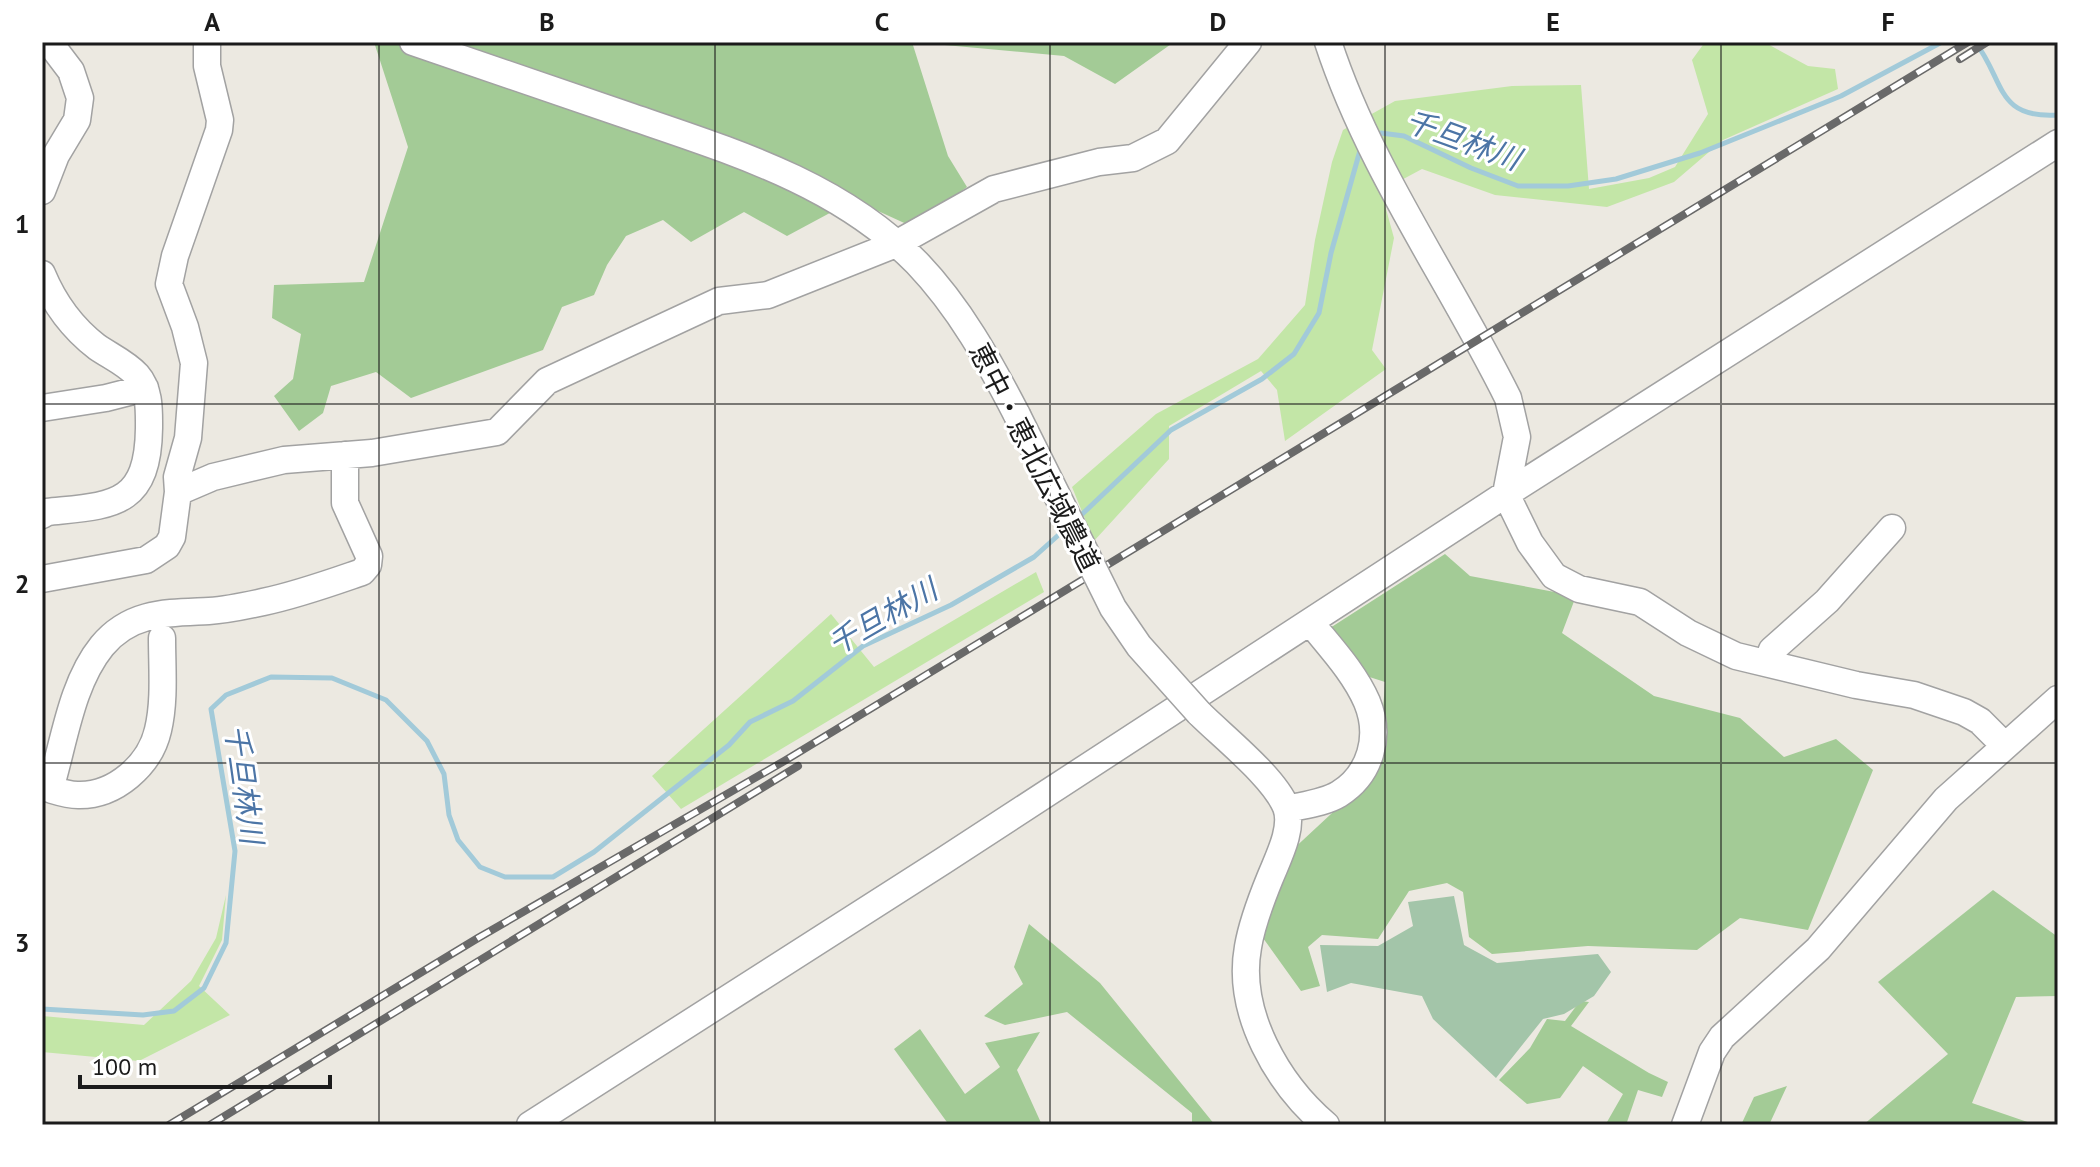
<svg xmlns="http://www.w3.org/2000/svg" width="2100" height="1167" font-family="'PT Sans','Noto Sans JP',sans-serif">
<rect width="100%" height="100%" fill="#ece9e1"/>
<path fill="#c3e6a7" d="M1705 42H1764L1808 66 1835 69 1838 89 1723 140 1674 182 1607 207 1495 195 1422 169 1381 191 1394 238 1372 350 1386 369 1285 441 1277 390 1261 371 1169 426V459L1094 541 1072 487 1156 414 1258 359 1305 305 1315 240 1332 162 1343 130 1395 101 1512 86 1581 85 1589 189 1649 178 1675 167 1708 114 1692 60Z
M1036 572 1044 592 681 809 652 776 831 614 874 667Z
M226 895 222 940 199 986 230 1015 139 1061 42 1052V1016L144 1025 191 981 216 938Z"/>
<path fill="#a3cb96" d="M374 42H1174L1115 84 1064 56 912 42 948 156 967 187 913 227 854 200 787 236 744 212 691 242 663 220 626 236 607 265 594 295 562 307 543 350 411 398 376 372 331 386 323 413 299 431 274 396 293 379 301 334 272 318 274 285 364 282 408 147Z
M1445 554 1470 576 1576 596 1562 633 1654 696 1740 718 1784 757 1836 739 1873 770 1808 930 1740 918 1697 950 1588 946 1492 954 1469 937 1463 892 1447 883 1409 891 1378 939 1322 935 1308 947 1320 986 1301 991 1263 938 1289 853 1359 788 1383 710 1385 682 1360 674 1330 628Z
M1993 890 2058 937V996L2016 997 1972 1103 2036 1125H1863L1948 1054 1878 982Z
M1029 924 1100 983 1215 1125H1192V1113L1067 1012 1005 1025 984 1016 1023 984 1014 967Z
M1580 1001 1589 1002 1571 1026 1649 1073 1668 1082 1662 1097 1638 1090 1626 1125H1608L1607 1122 1623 1094 1583 1066 1560 1098 1527 1104 1499 1080 1530 1048 1547 1019 1565 1021Z
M920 1029 965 1094 1000 1067 985 1043 1040 1032 1017 1070 1042 1125H949L894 1049Z
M1787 1086 1769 1125H1741L1754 1097Z"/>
<path fill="#a3c5a9" d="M1454 896 1464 945 1497 963 1598 954 1611 972 1594 996 1564 1014 1543 1019 1496 1078 1433 1019 1422 996 1351 983 1327 992 1320 945 1378 946 1413 926 1408 902Z"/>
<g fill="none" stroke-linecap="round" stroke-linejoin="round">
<path stroke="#a2cad9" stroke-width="5" d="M1975 42C2005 80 1995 119 2058 115
M1376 137 1381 133 1404 136 1471 168 1518 186H1568L1616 179 1700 153 1841 96 1942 42
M1077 519 1171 430 1262 379 1294 354 1319 313 1331 253 1361 147
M42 1009 143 1015 174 1011 204 988 226 943 235 851 211 709 226 695 271 677 332 678 386 700 427 741 444 774 449 815 458 840 480 867 505 877H553L594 852 729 745 750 722 793 701 863 646 951 605 1034 557 1063 531"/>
<defs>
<path id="minor" d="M413 42C486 67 559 92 632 117 734 152 840 184 917 263 960 308 989 361 1017 415
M1328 42C1369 168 1449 279 1508 398L1517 437 1506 494 1530 543 1554 576 1579 589 1640 602 1688 633 1736 656 1856 685 1914 695 1964 712 1980 721 2005 746
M42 191 56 155 77 120 80 98 71 71 49 42
M42 274C54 303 71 327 97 347 110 356 126 363 137 375 150 390 149 410 149 428 148 508 111 505 47 512L42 515
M42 408 106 398 145 388
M178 492 213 477 284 460 372 453 497 432 547 381 719 301 768 295 896 244 994 189 1099 162 1133 158 1167 141 1248 42
M42 579 146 560 167 546 172 537 178 492 177 477 188 438 194 363 185 327 169 284 175 256 219 130 220 120 207 66V42
M1767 663 1772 650 1827 601 1892 528
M1199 713C1223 737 1274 777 1286 807 1294 828 1278 858 1270 878 1261 900 1252 923 1248 947 1236 1013 1278 1084 1326 1125
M42 787C54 790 65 795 78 795 115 796 150 765 158 730 165 701 162 668 162 638
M50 789C64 743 71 684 102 646 131 611 168 613 209 611 226 610 245 606 263 602 297 595 330 583 362 572L368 565 369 556 345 503V455
M1287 809C1304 805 1324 803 1339 794 1371 774 1381 736 1367 702 1354 672 1330 647 1310 622
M530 1125 943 861 1506 494 2058 143
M1685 1125 1712 1052 1722 1037 1818 949 1946 799 2058 699"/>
</defs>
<use href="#minor" stroke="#a2a2a2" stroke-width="29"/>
<use href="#minor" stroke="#fff" stroke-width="26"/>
<defs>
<path id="rail" d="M1960 59 1987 42
M169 1125 478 938 786 760 1968 42
M210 1125 798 766"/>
</defs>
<use href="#rail" stroke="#696969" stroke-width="8"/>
<use href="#rail" stroke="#fff" stroke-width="5" stroke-dasharray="15" stroke-linecap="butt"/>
<defs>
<path id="minor-bridge" d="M1017 415 1113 608 1139 646 1199 713"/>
</defs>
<use href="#minor-bridge" stroke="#a2a2a2" stroke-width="29" stroke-linecap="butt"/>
<use href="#minor-bridge" stroke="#fff" stroke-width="26"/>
</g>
<path fill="none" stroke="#1b1b1b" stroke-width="2" stroke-opacity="0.55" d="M379 42V1125M715 42V1125M1050 42V1125M1385 42V1125M1721 42V1125M42 404H2058M42 763H2058"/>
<g text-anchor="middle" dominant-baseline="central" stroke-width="6" stroke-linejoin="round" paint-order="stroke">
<g font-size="28" fill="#1b1b1b" stroke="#fff">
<text transform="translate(1035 457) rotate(63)">恵中・恵北広域農道</text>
</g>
<g font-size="30" font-style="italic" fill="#4c75a6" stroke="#fff">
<text transform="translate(1463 139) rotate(20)">千旦林川</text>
<text transform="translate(882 616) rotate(-30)">千旦林川</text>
<text transform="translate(245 784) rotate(82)">千旦林川</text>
</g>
</g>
<rect width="2100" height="1167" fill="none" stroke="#ffffff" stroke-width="88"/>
<path d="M80 1075v12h250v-12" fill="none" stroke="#1b1b1b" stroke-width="4"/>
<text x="92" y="1075" font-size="24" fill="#1b1b1b" stroke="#ffffff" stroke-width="6" paint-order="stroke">100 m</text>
<rect x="44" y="44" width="2012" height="1079" fill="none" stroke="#1b1b1b" stroke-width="3"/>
<g font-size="26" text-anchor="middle" font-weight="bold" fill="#1b1b1b">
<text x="212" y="31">A</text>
<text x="547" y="31">B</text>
<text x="882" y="31">C</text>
<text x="1218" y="31">D</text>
<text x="1553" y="31">E</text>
<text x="1888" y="31">F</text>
<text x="22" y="233">1</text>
<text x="22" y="593">2</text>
<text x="22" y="952">3</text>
</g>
</svg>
